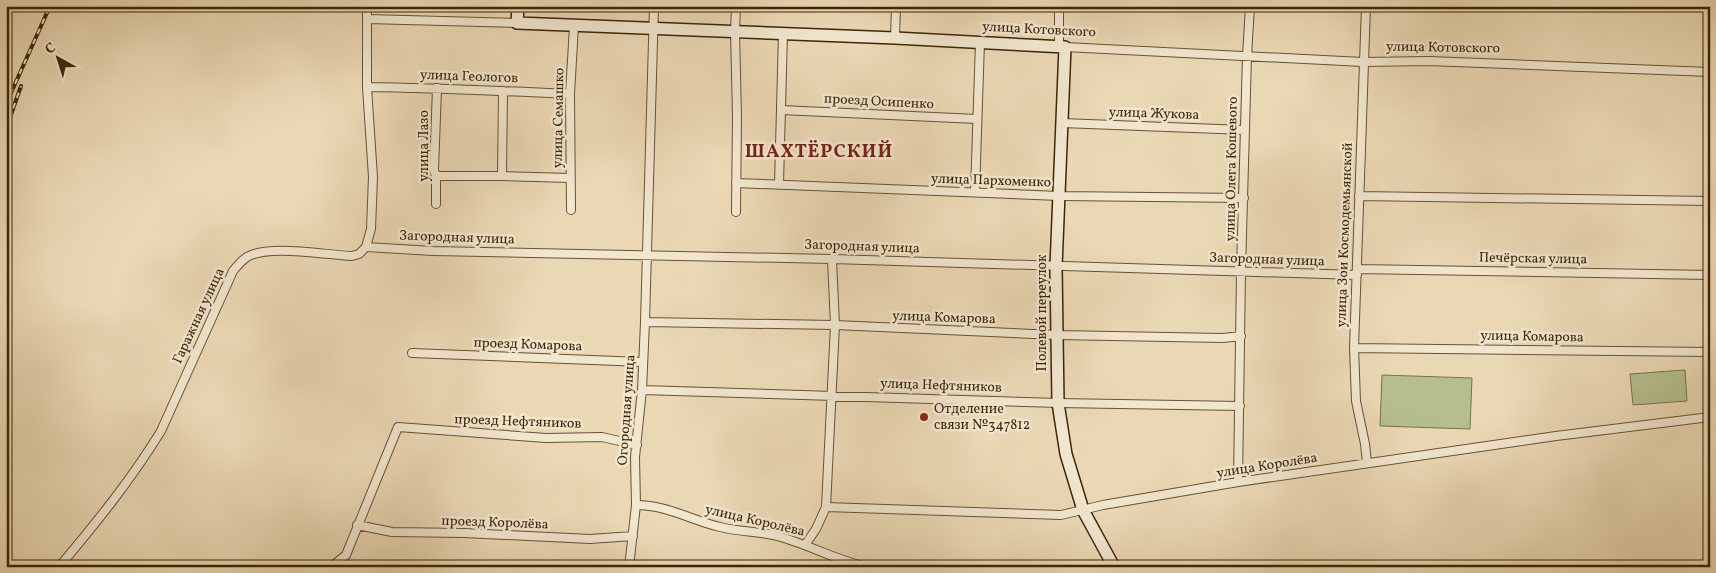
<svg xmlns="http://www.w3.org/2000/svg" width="1716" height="573" font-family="Vollkorn,serif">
<rect width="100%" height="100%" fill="#ead8b4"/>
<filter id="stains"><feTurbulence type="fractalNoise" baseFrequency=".004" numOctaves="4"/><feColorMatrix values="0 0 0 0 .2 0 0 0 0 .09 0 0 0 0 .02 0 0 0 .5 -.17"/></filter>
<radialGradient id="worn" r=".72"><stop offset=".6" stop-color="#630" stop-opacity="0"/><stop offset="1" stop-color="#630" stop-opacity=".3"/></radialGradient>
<path fill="#b5bf8e" stroke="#79724a" d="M1685 370 1687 401 1633 405 1630 374Z
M1382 375 1472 378 1470 429 1380 426Z"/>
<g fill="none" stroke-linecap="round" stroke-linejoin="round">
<defs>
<path id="street" d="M1059 6V46
M1366 6 1354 348 1356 401 1365 444 1367 463
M367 19 517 23
M895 38 896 6
M1065 47 1363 62 1429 61 1710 72
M367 87C435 88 503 91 570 94
M781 110 977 119
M1062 123 1245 130
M436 176H502L570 178
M502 176 503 91
M736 183 1059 196 1244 198
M779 184 783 33
M975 192 980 42
M1359 196 1710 201
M436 204V176L434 170 437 88
M571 210 570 94 574 26
M736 212 737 117 735 31 736 6
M366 247 433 251 832 259 1357 275
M1357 269 1710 275
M645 322 835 325 1057 335 1223 338 1241 336
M1354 348 1710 352
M412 353 643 362
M642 390 1058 403 1240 406
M1708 417 1710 405
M1238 482 1241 271 1247 56 1250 6
M636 505C667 505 691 520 720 527 739 532 759 531 777 536 808 544 837 561 868 567
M826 507 1061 515 1103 505 1238 482 1556 436 1710 417
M357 525 392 532 464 533 590 539 633 536
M805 545 816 529 826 507 835 325 832 259
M59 567C96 523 131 480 161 431L233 271C237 266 241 261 247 257 269 244 325 255 352 256L359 254 366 247 371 229 373 177 367 87V6
M331 567 346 555 398 427 546 438 602 437 637 445
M629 567 636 505 635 457 642 390 645 322 654 6"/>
<path id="secondary" d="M518 6 517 23 895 38 1065 47 1056 267 1058 403 1066 454 1083 510 1114 567"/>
</defs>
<use href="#street" stroke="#685232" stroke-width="10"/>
<use href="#secondary" stroke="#3d2507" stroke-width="14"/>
<use href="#street" stroke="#f1e6ce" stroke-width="8"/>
<use href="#secondary" stroke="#f1e6ce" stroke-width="11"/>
<defs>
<path id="rail" d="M6 104 50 6
M6 129 21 86"/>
</defs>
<use href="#rail" stroke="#3d2507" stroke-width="4"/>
<use href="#rail" stroke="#f1e6ce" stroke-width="2" stroke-dasharray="5.5" stroke-linecap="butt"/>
</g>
<circle fill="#8f2418" stroke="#f1e6ce" stroke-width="2" cx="924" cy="417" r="5"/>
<g text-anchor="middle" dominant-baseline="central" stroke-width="5" stroke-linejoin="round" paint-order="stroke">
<g font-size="14" fill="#3d2507" stroke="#f1e6ce">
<text transform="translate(1039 30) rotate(3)">улица Котовского</text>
<text transform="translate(1443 48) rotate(1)">улица Котовского</text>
<text transform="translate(469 77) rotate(2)">улица Геологов</text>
<text transform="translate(879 102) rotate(3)">проезд Осипенко</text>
<text transform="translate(1154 114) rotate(2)">улица Жукова</text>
<text transform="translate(559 118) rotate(-89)">улица Семашко</text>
<text transform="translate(424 146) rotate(-90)">улица Лазо</text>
<text transform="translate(1232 169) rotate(-89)">улица Олега Кошевого</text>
<text transform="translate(991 181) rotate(2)">улица Пархоменко</text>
<text transform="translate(1345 235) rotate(-88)">улица Зои Космодемьянской</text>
<text transform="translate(457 238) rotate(2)">Загородная улица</text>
<text transform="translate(862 247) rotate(2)">Загородная улица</text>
<text transform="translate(1533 259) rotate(1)">Печёрская улица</text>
<text transform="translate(1267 260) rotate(2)">Загородная улица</text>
<text transform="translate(1042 313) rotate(-90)">Полевой переулок</text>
<text transform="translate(199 316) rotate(-65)">Гаражная улица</text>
<text transform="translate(944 318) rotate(2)">улица Комарова</text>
<text transform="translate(1532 337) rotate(1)">улица Комарова</text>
<text transform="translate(528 345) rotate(2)">проезд Комарова</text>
<text transform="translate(941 386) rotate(2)">улица Нефтяников</text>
<text transform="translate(627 410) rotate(-86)">Огородная улица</text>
<text transform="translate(518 422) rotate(2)">проезд Нефтяников</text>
<text transform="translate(1267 466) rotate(-9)">улица Королёва</text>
<text transform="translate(755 521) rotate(13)">улица Королёва</text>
<text transform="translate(495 523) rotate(2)">проезд Королёва</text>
</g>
<g font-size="14" fill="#3d2507" stroke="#f1e6ce" text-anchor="start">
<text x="934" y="409">Отделение<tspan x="934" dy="16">связи №347812</tspan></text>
</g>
<g font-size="19" font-weight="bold" letter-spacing="1" fill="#7a1f14" stroke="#f1e6ce">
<text x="819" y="152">ШАХТЁРСКИЙ</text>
</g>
</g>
<rect width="1716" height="573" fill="none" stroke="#ead8b4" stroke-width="25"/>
<rect x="8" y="8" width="1701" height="558" fill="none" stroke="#3d2507" stroke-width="2.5"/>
<rect x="12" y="12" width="1691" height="548" fill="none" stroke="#3d2507"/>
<g transform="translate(58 58) rotate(321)" stroke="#f1e6ce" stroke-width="4" paint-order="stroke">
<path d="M0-4L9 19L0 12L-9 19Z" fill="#3d2507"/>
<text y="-8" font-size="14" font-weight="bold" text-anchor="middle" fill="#3d2507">С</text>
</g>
<rect width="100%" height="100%" filter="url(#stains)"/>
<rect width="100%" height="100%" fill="url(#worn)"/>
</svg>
